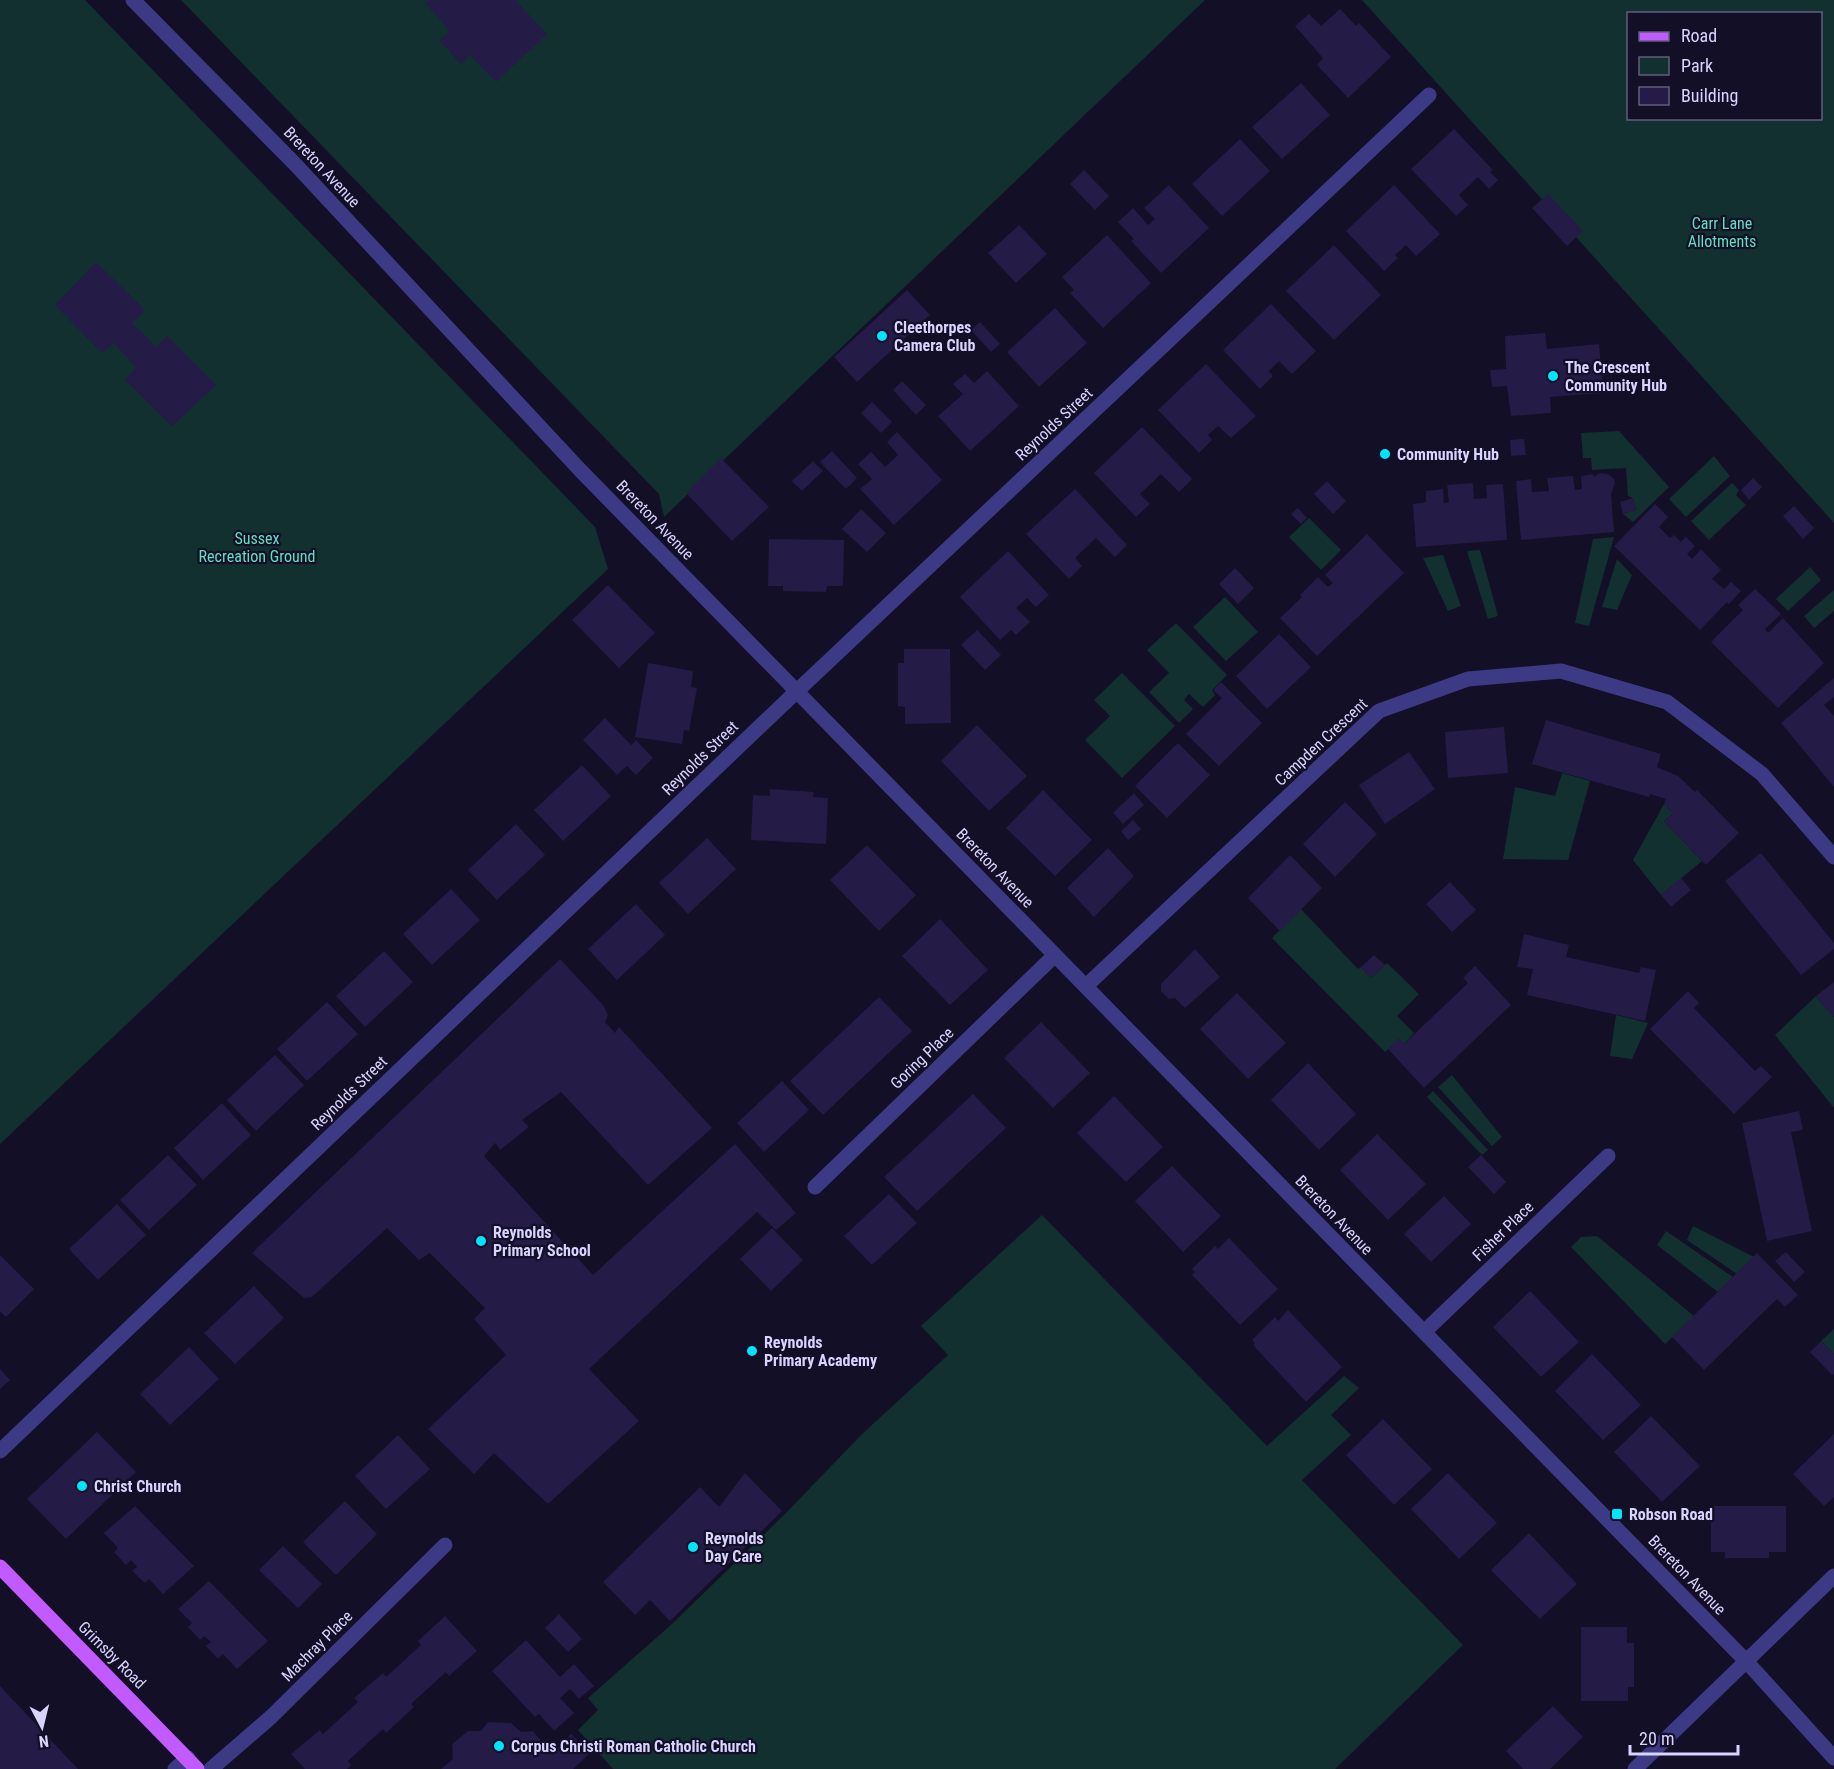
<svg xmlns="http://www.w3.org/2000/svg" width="1834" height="1769" font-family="'Roboto Condensed',sans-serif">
<rect width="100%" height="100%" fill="#130f26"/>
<path fill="#12302f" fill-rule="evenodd" d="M0 0H85L595 527 608 569 0 1144Z
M181 0H1205L664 517 659 494Z
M1362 0H1834V523ZM1628 14H1820V118H1628Z
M1619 431 1669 487 1633 522 1623 514 1636 510 1633 498 1628 496 1626 468 1592 470 1591 458H1583L1581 433Z
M1714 456 1730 476 1686 517 1669 499Z
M1732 483 1739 490 1736 495 1746 505 1709 540 1691 521Z
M1309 518 1341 550 1321 570 1289 537Z
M1614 537 1589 626 1575 623 1593 539Z
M1480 550 1498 616 1488 619 1467 551Z
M1443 555 1461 606 1448 611 1423 558Z
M1617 559 1632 575 1617 610 1602 607Z
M1810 567 1821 580 1788 611 1776 599Z
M1834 590V611L1814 628 1804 616Z
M1225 597 1258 632 1226 661 1193 627Z
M1176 623 1227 675 1212 690 1215 695 1203 707 1189 694 1184 700 1193 709 1179 723 1149 692 1169 673 1147 650Z
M1122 673 1175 726 1122 778 1085 740 1110 716 1094 700Z
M1562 773 1590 781 1568 860 1503 859 1515 787 1555 796Z
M1664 804 1673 813 1664 821 1702 861 1661 895 1633 860Z
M1301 909 1358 969 1361 967 1371 978 1387 963 1419 994 1397 1016 1414 1033 1404 1044 1399 1039 1385 1052 1272 938Z
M1816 996 1834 1017V1108L1775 1035Z
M1616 1015 1648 1023 1632 1059 1610 1056Z
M1452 1075 1502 1137 1492 1146 1438 1087Z
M1433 1091 1488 1150 1482 1155 1427 1097Z
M1042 1215 1267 1446 1344 1376 1359 1388 1331 1415 1351 1435 1302 1480 1463 1645 1335 1769H613L578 1730 598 1710 588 1698 672 1624 785 1514 861 1435 948 1355 921 1326Z
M1693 1226 1754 1257 1737 1274 1687 1240Z
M1666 1231 1733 1277 1718 1292 1657 1245Z
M1597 1236 1694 1316 1665 1344 1571 1247 1581 1237Z
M1834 1329V1354L1821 1341Z"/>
<path fill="#241b47" d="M430 0H515L547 34 496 82 470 55 461 64 439 40 450 31 426 4Z
M1340 9 1356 26 1359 23 1391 57 1348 98 1317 65 1323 58 1295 26 1309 14 1321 26Z
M1301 83 1330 115 1282 159 1252 127Z
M1454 129 1493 170 1490 172 1498 180 1489 189 1478 177 1459 195 1468 205 1456 216 1411 169Z
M1240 139 1270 171 1222 216 1192 184Z
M1084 170 1109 196 1095 210 1070 184Z
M1169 185 1209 228 1161 273 1131 241 1134 239 1118 222 1133 208 1148 225 1155 219 1144 208Z
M1394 185 1440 234 1416 256 1406 245 1395 255 1398 258 1384 271 1346 231Z
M1548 194 1583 231 1567 246 1532 208Z
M1019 225 1047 254 1016 283 988 253Z
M1107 235 1151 283 1103 328 1070 293 1074 290 1062 277Z
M1334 245 1381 295 1334 340 1286 291Z
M96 262 145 310 132 323 157 347 167 336 216 385 172 426 125 380 136 367 114 343 102 353 55 305Z
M907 290 930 315 857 382 834 357Z
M1271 304 1316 351 1292 374 1279 361 1269 371 1273 376 1260 389 1223 350Z
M1055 308 1087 343 1039 387 1007 352Z
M980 322 1000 344 991 352 971 330Z
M1545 333 1547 349 1599 344 1603 393 1550 397 1551 413 1511 416 1507 386 1492 387 1490 370 1506 369 1505 336Z
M1206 364 1256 416 1231 438 1218 426 1208 435 1212 440 1199 453 1158 410Z
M987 371 1019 406 970 451 938 416 963 394 953 384 965 374 974 383Z
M902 381 926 405 916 415 893 390Z
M872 402 892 422 881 433 861 413Z
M1142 427 1192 479 1179 492 1161 474 1140 494 1150 504 1136 517 1094 473Z
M897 432 942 480 894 525 860 489 872 479 858 464 871 452 885 467 898 455 887 442Z
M1524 439 1526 455 1511 456 1510 440Z
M832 451 857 478 846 489 820 462Z
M721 458 769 507 732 541 686 493Z
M813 461 823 471 802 491 792 481Z
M1600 473 1608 474 1614 479 1615 483 1611 494 1614 532 1521 540 1516 481 1531 479 1532 492 1549 491 1547 478 1573 476 1575 490 1582 489 1581 476 1593 474 1594 477Z
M1753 478 1762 487 1749 500 1741 490Z
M1327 481 1346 501 1333 514 1314 494Z
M1473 483 1474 499 1487 498 1486 485 1503 484 1507 540 1416 547 1413 504 1426 502V491L1443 489 1444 503 1449 502 1447 485Z
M1075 489 1127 545 1115 557 1096 538 1075 558 1082 566 1069 579 1026 534Z
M1633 498 1636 510 1623 514 1620 502Z
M1655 504 1668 517 1659 527 1670 538 1674 535 1681 542 1686 537 1695 546 1687 554 1692 559 1701 549 1721 570 1712 579 1724 589 1731 582 1741 591 1729 604 1727 602 1700 630 1614 546Z
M1794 506 1814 528 1803 539 1783 516Z
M1298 508 1307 518 1301 524 1291 514Z
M861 509 886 533 867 552 842 529Z
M1367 534 1404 573 1317 656 1280 618 1302 597 1300 595 1318 577 1328 587 1333 583 1325 575Z
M769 539 844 540 843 586H827L826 592 783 591V586H768Z
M1008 551 1049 595 1036 607 1027 598 1016 608 1030 622 1016 635 1011 630 1000 640 960 597Z
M1235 568 1254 588 1238 604 1219 584Z
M608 585 655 633 619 668 572 620Z
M1755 589 1781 614 1765 629 1768 633 1783 618 1824 663 1778 708 1711 642 1743 610 1738 605Z
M977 630 1001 655 985 670 961 645Z
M1279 634 1311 667 1267 709 1236 676Z
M904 649H950L951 723 905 724V707L898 706V663H904Z
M648 663 693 671 691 687 697 688 689 731 684 730 682 744 635 737Z
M1834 678V697L1824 705 1834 716V787L1781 723Z
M1221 682 1262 723 1219 766 1186 734 1222 698 1213 690Z
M605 718 631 745 636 740 653 758 636 775 627 766 617 775 583 740Z
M1546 720 1661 754 1657 767 1678 776 1695 792 1697 790 1739 833 1706 865 1664 821 1673 813 1664 804 1666 799 1650 794 1649 797 1532 764Z
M977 725 1027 776 989 811 941 761Z
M1504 727 1508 773 1448 778 1445 732Z
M1178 743 1210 775 1167 818 1135 786Z
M1409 752 1435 789 1385 824 1359 785Z
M582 765 611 796 563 841 534 810Z
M770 789 814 792 813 797 828 798 826 844 751 840 753 795 770 796Z
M1043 790 1092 840 1055 876 1006 828Z
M1134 793 1144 805 1123 824 1113 813Z
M1345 802 1377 834 1335 877 1303 844Z
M1133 820 1141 829 1128 840 1121 831Z
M516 824 545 855 497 900 468 870Z
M707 838 736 869 688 914 659 883Z
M867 845 916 895 879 931 830 880Z
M1108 848 1134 876 1094 917 1067 888Z
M1761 853 1834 943V949L1801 975 1725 881Z
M1290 855 1322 888 1280 931 1248 898Z
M1681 878 1691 890 1671 907 1661 895Z
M1450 882 1476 910 1452 932 1426 904Z
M451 889 480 920 432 965 403 934Z
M636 904 665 935 617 980 588 949Z
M940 919 988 970 950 1005 902 956Z
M1524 934 1569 945 1566 957 1639 973 1641 967 1656 970 1645 1021 1527 995 1533 969 1517 967Z
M1195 949 1220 977 1185 1008 1175 998 1169 999 1161 991V984Z
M384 951 413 982 365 1027 336 996Z
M1374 955 1385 965 1371 978 1361 967Z
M560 959 603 1005 608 1015 605 1022 615 1033 619 1027 712 1128 648 1185 561 1092 522 1120 529 1127 500 1150 495 1143 484 1156 593 1275 735 1144 796 1213 776 1230 757 1212 589 1369 639 1421 548 1504 494 1453 474 1474 428 1429 506 1355 474 1319 485 1308 430 1253 419 1260 387 1228 312 1297 304 1298 252 1253Z
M1475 966 1511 1005 1424 1088 1388 1049 1399 1038 1404 1044 1468 983 1463 978Z
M1834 982V1017L1816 996Z
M1688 991 1699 1003 1694 1008 1755 1071 1761 1066 1772 1077 1734 1114 1650 1029Z
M1237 993 1286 1043 1248 1079 1200 1029Z
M879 997 912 1031 823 1115 790 1081Z
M327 1002 358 1034 307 1081 277 1049Z
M1041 1022 1090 1073 1053 1108 1004 1058Z
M275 1055 304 1085 256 1131 227 1100Z
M1308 1063 1356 1114 1319 1150 1271 1100Z
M782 1081 809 1110 764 1152 737 1123Z
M973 1094 1006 1128 917 1211 884 1177Z
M1114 1096 1163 1147 1126 1182 1077 1133Z
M222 1103 251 1135 203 1180 174 1148Z
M1799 1111 1803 1130 1791 1132 1812 1231 1767 1241 1742 1123Z
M1377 1134 1426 1184 1388 1220 1340 1170Z
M168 1155 197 1185 149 1230 120 1200Z
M1481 1155 1506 1182 1494 1194 1468 1167Z
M1172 1166 1221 1216 1183 1252 1135 1201Z
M889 1194 917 1223 872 1265 844 1236Z
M1444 1196 1471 1224 1431 1262 1404 1234Z
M117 1204 146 1235 98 1280 69 1249Z
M772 1228 803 1260 771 1291 740 1259Z
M1229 1238 1278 1289 1240 1325 1192 1275 1195 1272 1192 1269 1215 1246 1218 1249Z
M1786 1252 1805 1272 1794 1282 1775 1261Z
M1757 1253 1798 1295 1785 1307 1777 1299 1704 1370 1672 1337Z
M0 1255 34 1289 6 1317 0 1311Z
M254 1286 284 1318 235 1364 204 1333Z
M1530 1291 1579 1342 1541 1377 1493 1327Z
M1288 1310 1342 1367 1306 1402 1253 1345 1255 1343 1252 1340 1275 1317 1278 1321Z
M1821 1341 1834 1354V1374L1832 1375 1810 1352Z
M189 1347 219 1379 170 1425 140 1394Z
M1592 1354 1641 1405 1603 1440 1555 1391Z
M0 1369 10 1380 0 1389Z
M1651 1416 1700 1466 1662 1502 1614 1452Z
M1383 1419 1432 1469 1394 1505 1346 1455Z
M97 1432 136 1472 66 1539 27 1499Z
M1834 1434V1497L1824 1506 1793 1474Z
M398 1435 430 1469 386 1509 355 1476Z
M745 1473 782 1511 670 1621 650 1600 635 1615 603 1582 700 1487 719 1507Z
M1448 1473 1497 1523 1459 1559 1411 1509Z
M345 1501 377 1534 336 1575 303 1542Z
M135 1506 194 1566 163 1594 149 1579 145 1583 132 1571 137 1567 131 1560 126 1565 114 1552 118 1548 104 1533Z
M1711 1506H1786V1552H1769V1558H1725V1552H1711Z
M1529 1533 1577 1584 1540 1619 1491 1570Z
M283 1546 322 1584 298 1608 259 1570Z
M209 1581 268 1641 237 1669 223 1654 218 1659 206 1646 211 1642 204 1636 200 1640 188 1627 192 1623 178 1609Z
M559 1614 582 1639 568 1652 545 1628Z
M445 1616 477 1651 449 1676 446 1672 411 1704 414 1707 386 1733 383 1729 348 1761 351 1765 347 1769H305L291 1754 320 1730 323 1734 358 1702 354 1698 383 1673 386 1677 421 1645 418 1641Z
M1581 1627H1627V1643H1634V1687H1628V1701H1581Z
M526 1640 560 1677 574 1664 594 1686 579 1699 570 1689 560 1698 574 1713 554 1731 539 1714 535 1717 492 1671Z
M0 1686 78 1769H0Z
M1553 1706 1583 1737 1550 1769H1523L1506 1751Z
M488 1722 511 1723 521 1732 533 1731 549 1751 556 1749 571 1734 590 1753 573 1769H441L453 1759 452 1744 468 1731H481Z"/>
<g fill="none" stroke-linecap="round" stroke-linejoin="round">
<path stroke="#3d3a85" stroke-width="15" d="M133 0 294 163 581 471 1746 1661 1834 1758
M1086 986 1379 711 1468 679 1561 671 1667 702 1762 774 1834 857
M815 1187 1055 955
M1424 1332 1608 1156
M0 1451 797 691 1429 95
M175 1769 188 1758
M211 1769 271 1717 445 1545
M1635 1769 1834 1576"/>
<path stroke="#c25bff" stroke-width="15" d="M0 1567 197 1769"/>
</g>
<g fill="#00e5ff" stroke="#130f26" stroke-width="2">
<circle cx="882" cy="336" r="6"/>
<circle cx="1553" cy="376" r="6"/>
<circle cx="1385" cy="454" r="6"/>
<circle cx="481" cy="1241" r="6"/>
<circle cx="752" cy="1351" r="6"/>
<circle cx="82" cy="1486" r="6"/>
<rect x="1611" y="1508" width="12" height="12" rx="3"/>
<circle cx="693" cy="1547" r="6"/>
<circle cx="499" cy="1746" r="6"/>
</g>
<g text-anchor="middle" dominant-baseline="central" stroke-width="4.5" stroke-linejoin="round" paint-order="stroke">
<g font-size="16" fill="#d9d4ff" stroke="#130f26">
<text transform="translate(322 167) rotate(47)">Brereton Avenue</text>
<text transform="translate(1054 424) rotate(-43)">Reynolds Street</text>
<text transform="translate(655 520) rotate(46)">Brereton Avenue</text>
<text transform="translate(1321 742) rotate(-43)">Campden Crescent</text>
<text transform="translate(700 758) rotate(-44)">Reynolds Street</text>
<text transform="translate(995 868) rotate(46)">Brereton Avenue</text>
<text transform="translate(922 1058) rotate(-44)">Goring Place</text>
<text transform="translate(349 1093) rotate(-44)">Reynolds Street</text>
<text transform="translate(1334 1215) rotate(46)">Brereton Avenue</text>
<text transform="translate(1503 1231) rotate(-44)">Fisher Place</text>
<text transform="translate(1687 1575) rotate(46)">Brereton Avenue</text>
<text transform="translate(317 1646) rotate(-45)">Machray Place</text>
<text transform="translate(112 1655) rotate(45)">Grimsby Road</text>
</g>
<g font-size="16" fill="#5fe0c0" stroke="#130f26">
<text x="1722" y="223">Carr Lane<tspan x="1722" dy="18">Allotments</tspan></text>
<text x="257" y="538">Sussex<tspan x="257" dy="18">Recreation Ground</tspan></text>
</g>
<g font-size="16" font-weight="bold" fill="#d9d4ff" stroke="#130f26" text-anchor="start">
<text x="894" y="327">Cleethorpes<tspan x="894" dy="18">Camera Club</tspan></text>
<text x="1565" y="367">The Crescent<tspan x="1565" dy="18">Community Hub</tspan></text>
<text x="1397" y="454">Community Hub</text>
<text x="493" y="1232">Reynolds<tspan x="493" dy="18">Primary School</tspan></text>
<text x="764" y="1342">Reynolds<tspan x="764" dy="18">Primary Academy</tspan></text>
<text x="94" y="1486">Christ Church</text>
<text x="1629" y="1514">Robson Road</text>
<text x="705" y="1538">Reynolds<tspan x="705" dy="18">Day Care</tspan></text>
<text x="511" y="1746">Corpus Christi Roman Catholic Church</text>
</g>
</g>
<rect x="1627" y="12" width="195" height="108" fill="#130f26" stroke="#625e7d" stroke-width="1.5"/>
<rect x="1639" y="32" width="30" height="9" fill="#c25bff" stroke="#625e7d" stroke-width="1.5"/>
<text x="1681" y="42" font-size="18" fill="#d9d4ff">Road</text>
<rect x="1639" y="57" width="30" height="18" fill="#12302f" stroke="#625e7d" stroke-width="1.5"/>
<text x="1681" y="72" font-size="18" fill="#d9d4ff">Park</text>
<rect x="1639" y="87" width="30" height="18" fill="#241b47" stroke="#625e7d" stroke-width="1.5"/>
<text x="1681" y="102" font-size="18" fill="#d9d4ff">Building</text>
<g transform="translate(42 1727) rotate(173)" stroke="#130f26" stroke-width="4.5" paint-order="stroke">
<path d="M0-4.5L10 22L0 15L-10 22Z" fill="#d9d4ff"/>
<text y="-9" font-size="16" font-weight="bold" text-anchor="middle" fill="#d9d4ff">N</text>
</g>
<path d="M1630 1745v9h108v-9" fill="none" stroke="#d9d4ff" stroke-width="3"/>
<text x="1639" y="1745" font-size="18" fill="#d9d4ff" stroke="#130f26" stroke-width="4.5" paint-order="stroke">20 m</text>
</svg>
